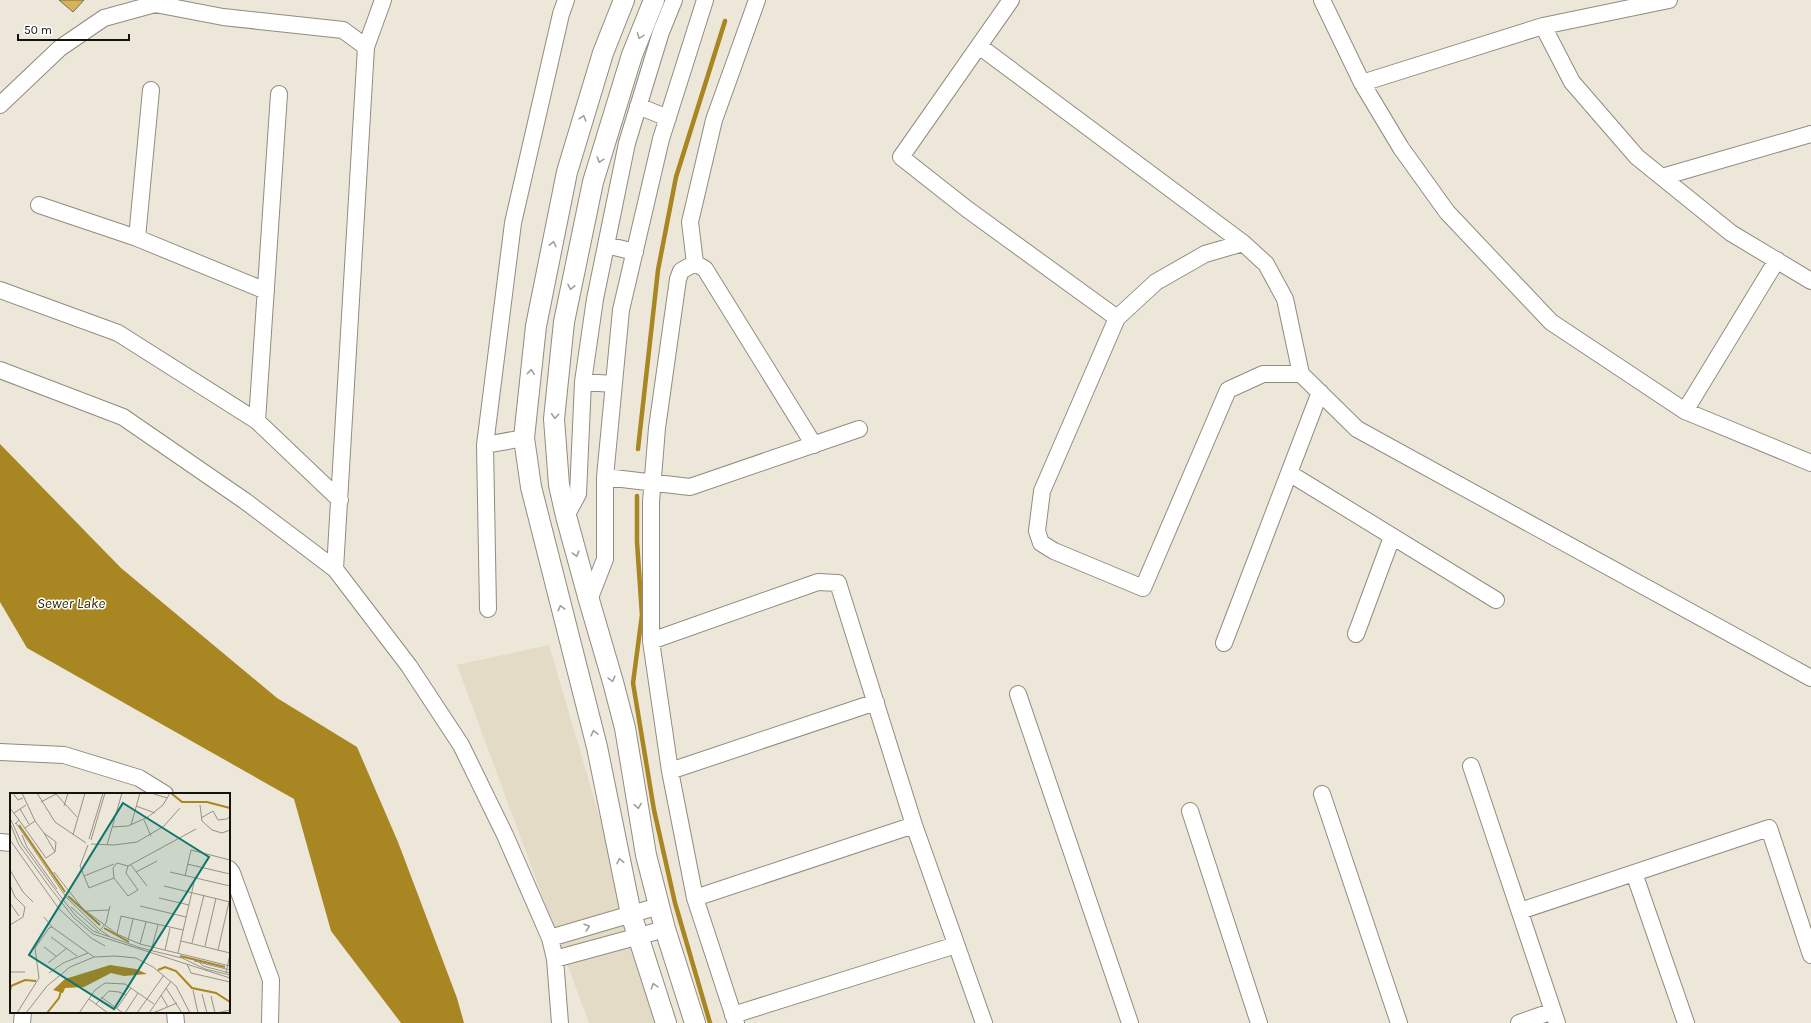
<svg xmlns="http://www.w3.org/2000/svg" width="1811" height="1023" font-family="Karla,sans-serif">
<rect width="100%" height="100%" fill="#ede7d9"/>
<path fill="#e3dbc6" d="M549 645 660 1023H589L457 665Z"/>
<path fill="#a88622" d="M0 444 121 568 277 698 357 747 398 842 457 998 464 1023H401L331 931 294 799 27 648 0 602Z"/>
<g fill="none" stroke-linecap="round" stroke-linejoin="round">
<path stroke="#a88622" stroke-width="4.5" d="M638 449 658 270 676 177 725 21
M637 496V542L642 615 633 683 654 810 675 903 710 1023"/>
</g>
<path fill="#d6b357" stroke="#716c5f" d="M59 0H84L73 12Z"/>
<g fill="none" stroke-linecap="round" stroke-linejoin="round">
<defs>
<path id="minor" d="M1011 0 901 157 967 209 1117 318
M1322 0 1362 83 1401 148 1447 212 1551 322 1685 411 1811 463
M1543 26 1572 82 1637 157 1731 233 1811 281
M979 46 1243 243
M366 47 383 0
M1362 83 1543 26 1669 0
M0 105 60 48 104 18 155 4 223 17 343 30 366 47 335 569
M638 106 668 118
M1662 177 1811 134
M39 205 137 238 266 291
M137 238 151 90
M1243 243 1266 264 1285 299 1301 374H1263L1228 390 1143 588 1054 551 1041 543 1037 531 1042 491 1117 318 1156 282 1205 254Z
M606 245 635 252
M695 263 681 271 678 279 657 428 651 502V641L670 771 695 898 736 1023
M695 263 690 222 714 120 757 0
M695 263 705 269 814 445
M0 290 118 333 257 421 340 500
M0 370 123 417 245 501 335 569 409 666 461 745 505 835 550 938 555 959 560 1023
M1301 374 1357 429 1811 678
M583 382 614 384
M1685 411 1777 260
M257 421 279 94
M485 445 524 438
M1289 473 1496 600
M605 477 621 310 661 139 705 0
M566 516 578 494 583 382 595 299 627 143 661 32 674 0
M589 600 605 559V477L690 487 859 429
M488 609 485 445 513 223 561 14 566 0
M1356 634 1392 537
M651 641 818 582 838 583 914 825 984 1023
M1224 643 1320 392
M1018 694 1130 1023
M0 752 64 755 139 778 165 794
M1471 766 1557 1023
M670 771 876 702
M1322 794 1399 1023
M1190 811 1259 1023
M0 842 11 843
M229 869 232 873 271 980 270 1023
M1634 873 1686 1023
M695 898 914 825
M1520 911 1769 828 1811 955
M550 938 659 906
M555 959 665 929
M175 1012 176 1023
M733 1015 956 945
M22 1023 23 1012
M1519 1023 1553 1011"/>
<path id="major" d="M624 0 603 53 567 172 536 326 524 438 531 487 597 747 631 914 666 1023
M654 0 632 55 593 182 564 322 554 419 559 485 566 516 589 600 613 682 625 728 646 855 665 929 695 1023"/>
</defs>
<use href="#minor" stroke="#918c7f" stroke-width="18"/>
<use href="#major" stroke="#918c7f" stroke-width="22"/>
<use href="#minor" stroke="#fff" stroke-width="16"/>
<use href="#major" stroke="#fff" stroke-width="20"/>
</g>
<defs><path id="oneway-chevron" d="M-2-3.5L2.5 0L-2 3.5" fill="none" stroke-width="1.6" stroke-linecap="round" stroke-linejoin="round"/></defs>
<g stroke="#a1a09e">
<use href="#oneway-chevron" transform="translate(640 36) rotate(111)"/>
<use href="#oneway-chevron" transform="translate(583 118) rotate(-73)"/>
<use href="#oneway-chevron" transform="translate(600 160) rotate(107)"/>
<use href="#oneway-chevron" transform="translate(553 244) rotate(-79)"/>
<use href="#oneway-chevron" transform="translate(571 287) rotate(102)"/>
<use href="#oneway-chevron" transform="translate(531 372) rotate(-84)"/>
<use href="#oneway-chevron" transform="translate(555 416) rotate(93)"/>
<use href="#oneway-chevron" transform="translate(576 554) rotate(75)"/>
<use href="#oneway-chevron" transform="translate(561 608) rotate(-104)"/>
<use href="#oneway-chevron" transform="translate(612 679) rotate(74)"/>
<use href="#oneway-chevron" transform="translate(594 733) rotate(-104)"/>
<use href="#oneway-chevron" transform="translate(638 806) rotate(80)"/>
<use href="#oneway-chevron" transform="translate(620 861) rotate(-101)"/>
<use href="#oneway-chevron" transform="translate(587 927) rotate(-17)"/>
<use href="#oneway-chevron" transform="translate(654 986) rotate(-108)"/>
</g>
<g text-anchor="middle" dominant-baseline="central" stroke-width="3" stroke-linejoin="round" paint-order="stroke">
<g font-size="15" font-style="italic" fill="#372900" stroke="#fff">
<text x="71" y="603">Sewer Lake</text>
</g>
</g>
<g transform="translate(10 793)">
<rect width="220" height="220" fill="#ede7d9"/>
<path d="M100 172 126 176 137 181 114 183 101 180 74 194 55 195 53 200 43 197 55 186Z" fill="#a88622"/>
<path fill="none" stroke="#a88622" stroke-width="2" d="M161 0 172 9H197L220 15M9 32 55 99M58 103 90 132M94 135 119 149M170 163 215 174M148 177 155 174 166 178 182 195 206 200 220 209M0 198 1 193 15 187 26 188M37 220 49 205 51 198"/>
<path fill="none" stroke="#969287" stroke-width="1" d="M3 0 8 7 13 5M27 0 45 29 76 50M45 0 67 24M141 0 157 5M31 9 46 1M190 12 192 28 202 37 212 40 220 37M54 13 58 0M126 13 145 20M0 15 9 27 5 31M10 16 19 31M4 20 16 12M0 25 12 51 41 91 65 122 83 138 131 155 172 165 195 176 220 182M191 25 203 18 208 27 217 26 220 23M9 27 36 65 45 59 46 49 34 40 25 28 12 0M134 27 141 43M0 30 9 52 41 96 63 124 83 141 220 185M6 30 56 104 90 137M121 32 130 0M102 34 118 33 138 24 153 12 160 0M15 35 25 28M34 40 45 59M12 42 17 54 47 96M63 42 75 0M79 46 93 0M0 47 49 116 81 145 95 153M81 47 95 0M81 51 104 52 127 49 154 33 170 15M78 52 70 73 79 95 104 85 103 75 107 70 118 73 116 80 128 97 118 103 104 85M97 52 112 0M177 71 220 81M121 72 137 93M118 73 186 36M0 77 13 99 23 109M44 79 73 116 107 141 130 151 220 173M126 79 147 68M160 79 220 93M74 83 104 71M175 83 181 57 220 67M0 92 5 104 15 114 13 124 0 132M154 93 220 109M149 105 179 112M0 110 9 123M130 113 176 124M61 114 89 139M77 118 99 117M34 124 42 134M107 141 111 123 173 137M99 143 90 137 96 130 100 113M41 144 67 163M118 147 123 126M171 148 220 160M182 150 194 102M130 151 136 129M195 153 206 105M34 154 46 163M142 154 148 132M155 157 160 135M208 157 219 109M168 160 185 85M184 168 220 177M38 170 57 155M190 170 193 173 220 180M177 171 181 180 220 189M0 179H15M39 180 53 170 78 160M216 180 220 161M156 195 172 220M183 197 188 220M192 201 197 220M151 202 158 214M201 203 205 220M91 204 113 220M79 206 98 220M86 211 99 198 109 199 116 202M107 215 121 195M7 220 29 185 25 155 39 135 42 134 84 164M16 220 37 193 60 174 84 164 105 163 126 165 143 174 166 193 180 220M69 220 85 197 95 190 115 191 144 211M115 220 128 200M127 220 154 182M139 220 161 188M143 220 167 210M207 220 220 217"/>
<path fill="#0f766e" fill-opacity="0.15" stroke="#0f766e" stroke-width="2" d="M113 10 199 64 104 216 19 162Z"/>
<rect width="220" height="220" fill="none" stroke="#13120d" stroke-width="2"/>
</g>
<path d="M18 34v6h111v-6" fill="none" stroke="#13120d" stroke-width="2"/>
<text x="24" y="34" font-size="12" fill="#13120d" stroke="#ffffff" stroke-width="3" paint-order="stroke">50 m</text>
</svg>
